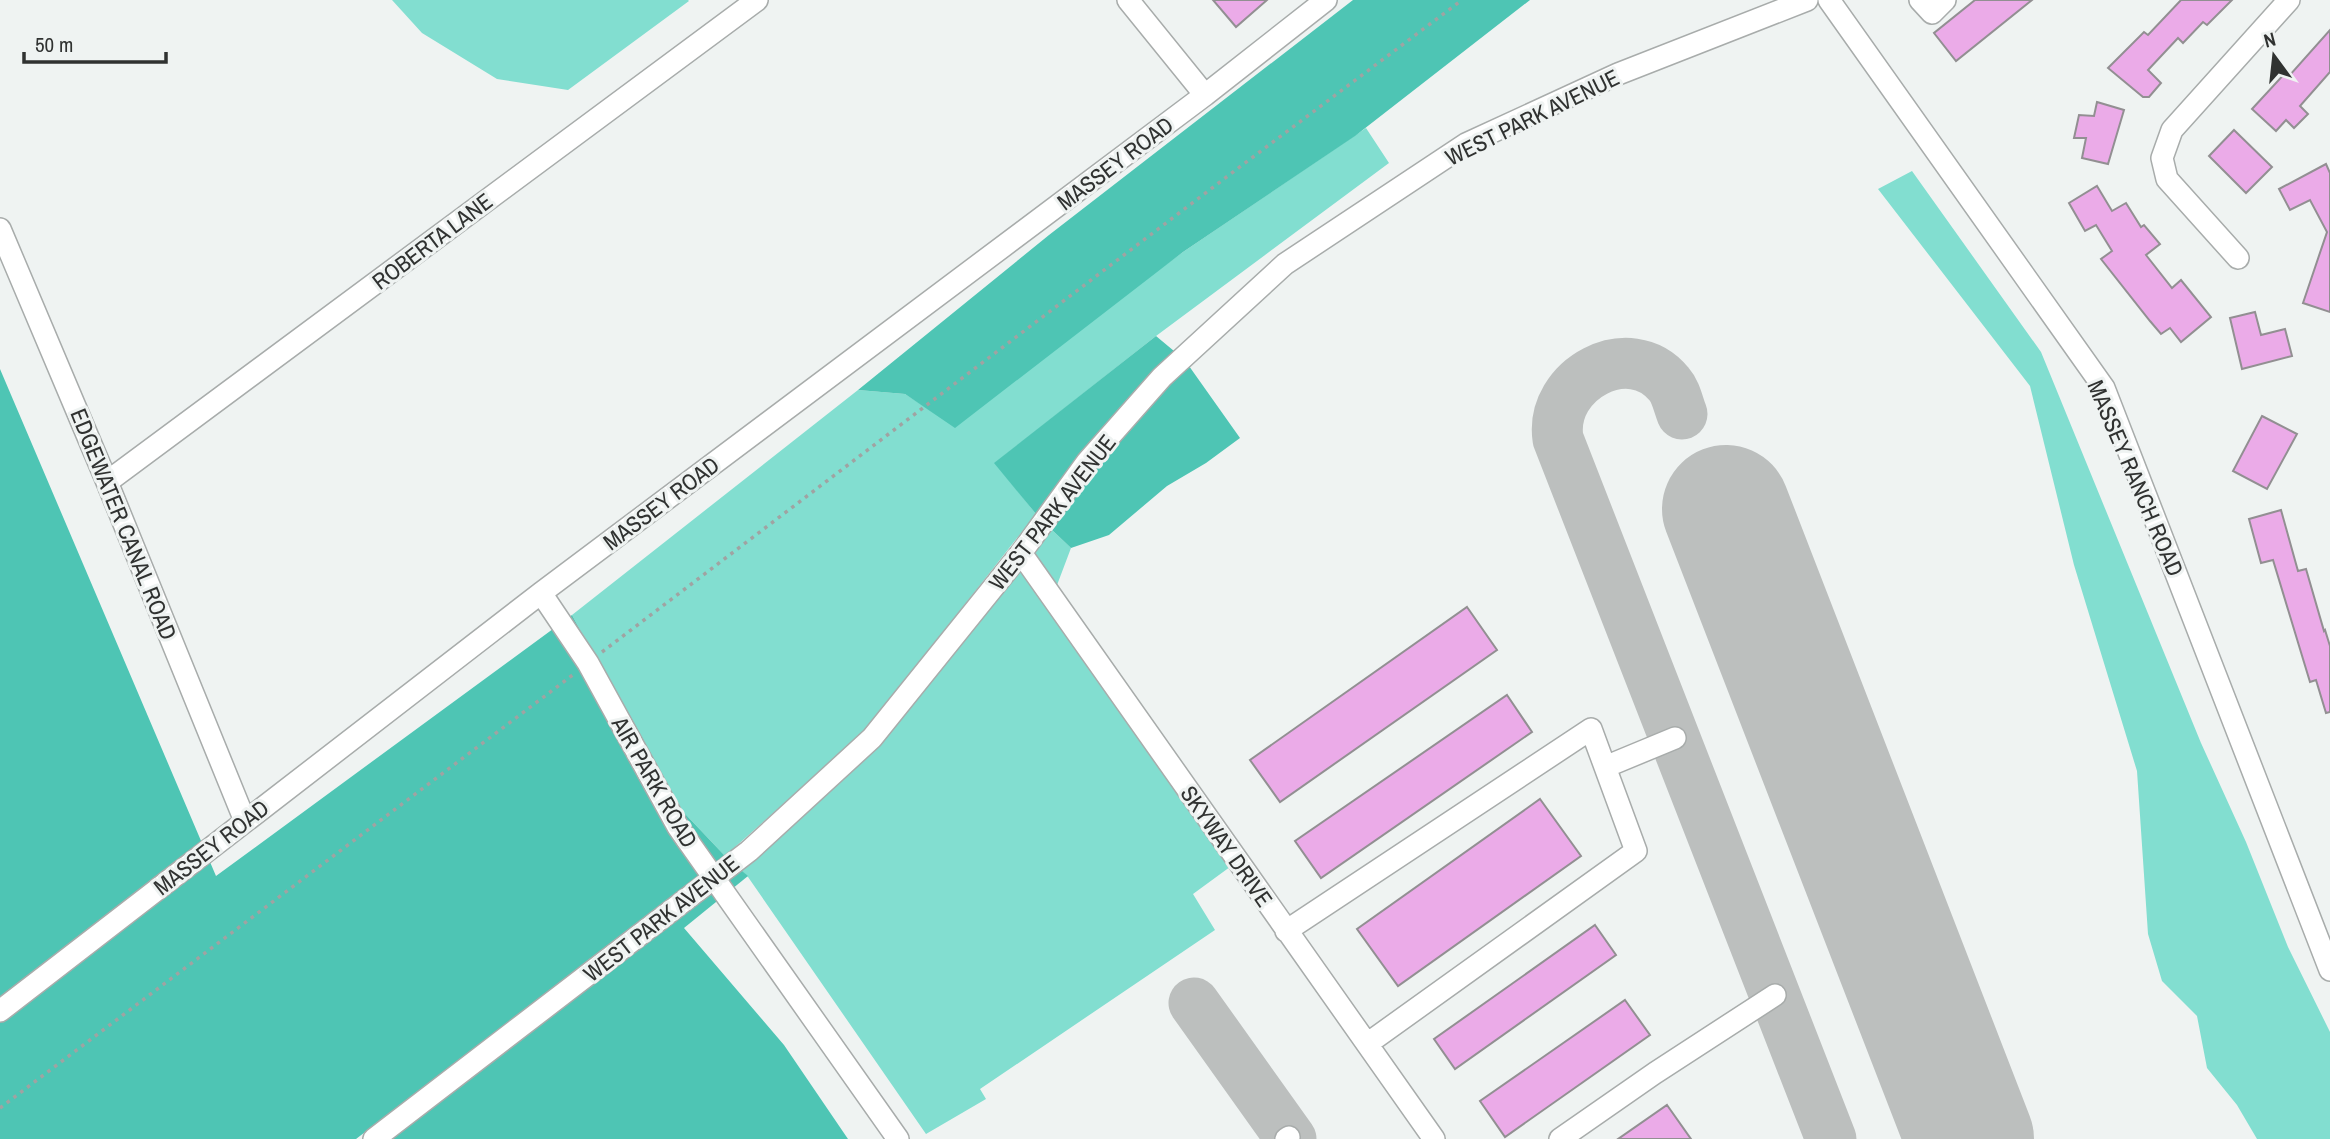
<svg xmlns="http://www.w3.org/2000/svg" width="2330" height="1139" font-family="'Archivo Narrow',sans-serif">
<rect width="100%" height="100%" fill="#eff3f2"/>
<path fill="#82ded0" d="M392 0H688L689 1 568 90 497 79 422 33Z
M1366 128 1389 163 1156 336 995 463 1036 514 866 730 725 856 672 800 572 615 858 390 905 394 950 423 1183 252Z
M1912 171 2041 352 2201 743 2246 842 2288 947 2330 1032V1139H2257L2237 1105 2207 1068 2197 1016 2162 981 2148 934 2137 771 2074 565 2030 386 1878 189Z
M1051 529 1071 548 1048 609 1234 864 1193 894 1215 930 980 1089 986 1099 926 1134 748 877 741 870 880 746Z"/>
<path fill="#4ec5b4" d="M1353 0H1530L1355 136 1183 252 955 428 905 394 858 390 1049 235Z
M1156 336 1174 351C1122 400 1078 457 1036 514L994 463Z
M1189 366 1240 438 1206 463 1167 486 1109 535 1071 548 1051 529C1093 471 1137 415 1189 366Z
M0 369 216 876 572 615 672 800 725 856 356 1139H0Z
M741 870 748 876 684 928 784 1045 848 1139H392Z"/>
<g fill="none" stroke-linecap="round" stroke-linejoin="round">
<path stroke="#bcbfbe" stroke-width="51" d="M1682 414C1678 404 1676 392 1669 384 1630 336 1549 379 1558 439L1831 1139
M1194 1003 1291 1139"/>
<path stroke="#bcbfbe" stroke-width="128" d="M1726 509 1970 1139"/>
</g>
<path fill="#ebabe8" stroke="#928f92" stroke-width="2" d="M1213 0H1267L1236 27Z
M1975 0H2032L1956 61 1934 33Z
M2181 0H2232L2207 25 2203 22 2183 43 2178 38 2148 70 2161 83 2149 97H2143L2108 68 2144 32 2148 35Z
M2330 30V72L2300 106 2308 114 2294 128 2286 120 2276 131 2252 109 2287 71 2290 75Z
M2097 102 2124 110 2108 164 2082 158 2086 138H2074L2079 115 2094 116Z
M2234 130 2272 167 2246 193 2209 156Z
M2326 164 2330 173V312L2303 303 2327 232 2310 200 2290 210 2279 189Z
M2097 186 2112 211 2126 203 2141 227 2144 225 2160 244 2146 255 2172 288 2181 280 2211 317 2181 342 2170 328 2161 334 2150 321 2101 259 2112 251 2096 225 2085 231 2069 203Z
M2255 312 2261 335 2285 329 2292 356 2242 369 2230 318Z
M2262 416 2297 434 2267 489 2233 471Z
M2281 510 2298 571 2306 569 2324 631 2325 630 2330 646V712L2326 713 2316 680 2310 682 2273 560 2261 563 2249 519Z
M1467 607 1497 650 1280 802 1250 760Z
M1507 695 1532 732 1321 878 1295 841Z
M1540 799 1581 856 1398 986 1357 929Z
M1595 925 1616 955 1455 1069 1434 1039Z
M1625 1000 1650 1035 1505 1137 1480 1101Z
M1667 1105 1691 1139H1618Z"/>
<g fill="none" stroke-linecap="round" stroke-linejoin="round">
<defs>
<path id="minor" d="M1128 0 1205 95
M1829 0 2104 388 2330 970
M1920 0 1932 13 1945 0
M0 229 107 482 245 821
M2238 258 2167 179 2162 158 2172 130 2289 0
M107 482 757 0
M1021 553 1434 1139
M541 593 588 663 678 827 898 1139
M1605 767 1675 738
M1286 931 1591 729 1636 851 1367 1044
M0 1011 541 593 1205 95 1326 0
M374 1139 749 851 872 738 1021 553 1087 462 1162 377 1285 264 1466 144 1618 74 1807 0
M1286 1139 1289 1137
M1560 1139 1655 1073 1775 995"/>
</defs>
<use href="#minor" stroke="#a8acab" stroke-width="24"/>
<path stroke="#a0a3a2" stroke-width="3.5" stroke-dasharray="3.5 5" stroke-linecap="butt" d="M602 652 1241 166 1462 0
M0 1108 574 674"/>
<use href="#minor" stroke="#fff" stroke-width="21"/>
</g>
<g text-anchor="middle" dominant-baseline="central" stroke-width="6" stroke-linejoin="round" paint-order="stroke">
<g font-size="23" fill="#303231" stroke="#eff3f2">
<text transform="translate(1532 117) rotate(-26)">WEST PARK AVENUE</text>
<text transform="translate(1115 163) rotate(-37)">MASSEY ROAD</text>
<text transform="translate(432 241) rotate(-37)">ROBERTA LANE</text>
<text transform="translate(2136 478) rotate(67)">MASSEY RANCH ROAD</text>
<text transform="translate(661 503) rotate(-37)">MASSEY ROAD</text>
<text transform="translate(1052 512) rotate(-52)">WEST PARK AVENUE</text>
<text transform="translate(124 524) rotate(68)">EDGEWATER CANAL ROAD</text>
<text transform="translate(655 782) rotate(60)">AIR PARK ROAD</text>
<text transform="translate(1227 846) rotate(55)">SKYWAY DRIVE</text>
<text transform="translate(211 847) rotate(-38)">MASSEY ROAD</text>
<text transform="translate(661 918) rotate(-38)">WEST PARK AVENUE</text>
</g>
</g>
<g transform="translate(2274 56) rotate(345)" stroke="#eff3f2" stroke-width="5" paint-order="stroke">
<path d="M0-5L12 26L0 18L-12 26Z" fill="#303231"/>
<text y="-10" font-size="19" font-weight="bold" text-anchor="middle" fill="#303231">N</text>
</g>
<path d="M24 52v10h142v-10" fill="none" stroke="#303231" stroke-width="3.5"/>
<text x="35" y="52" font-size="21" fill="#303231" stroke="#eff3f2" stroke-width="5" paint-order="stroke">50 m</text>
</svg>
